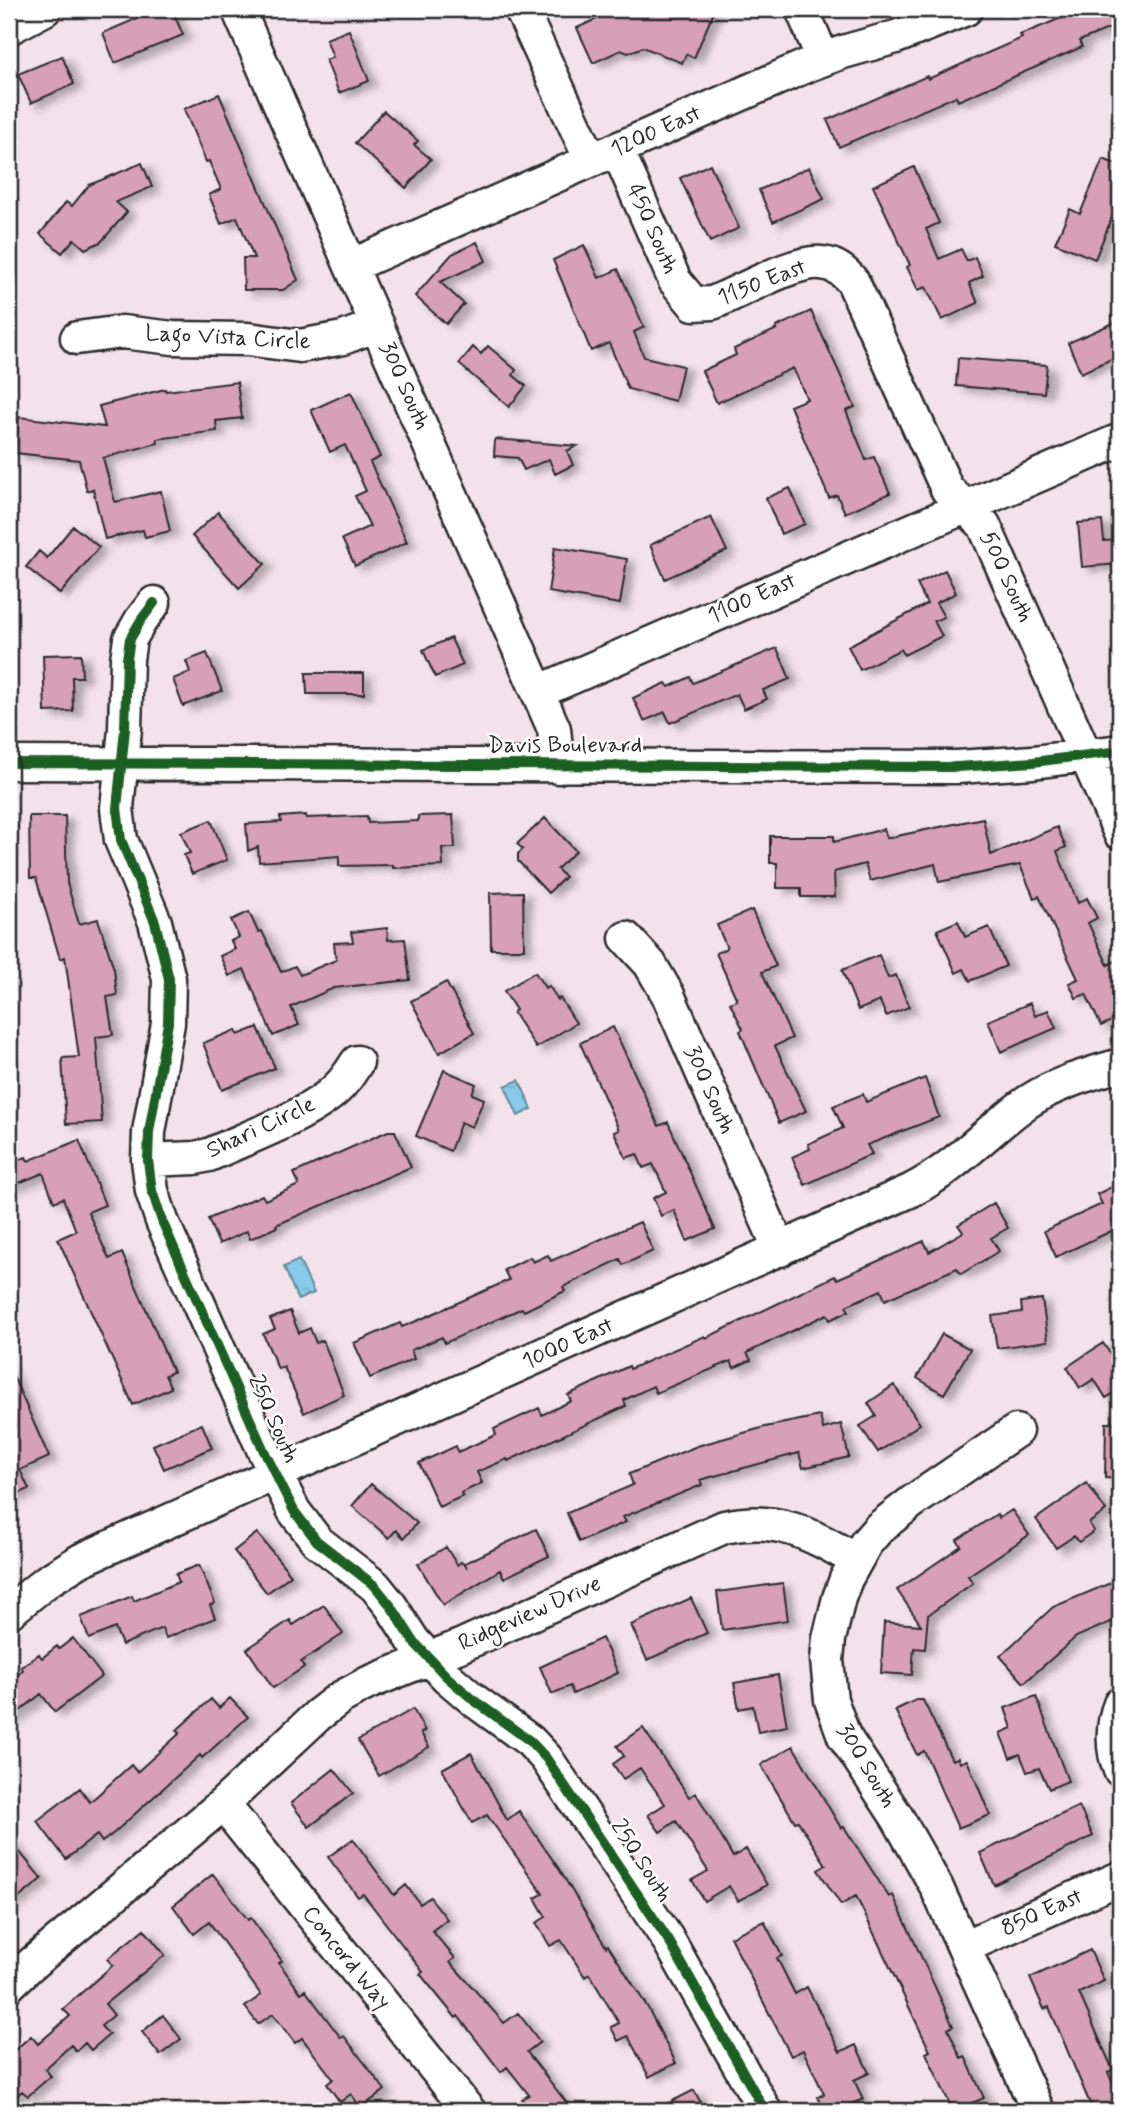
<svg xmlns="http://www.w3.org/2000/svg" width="1129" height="2120" font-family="Mynerve,sans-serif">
<defs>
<pattern id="water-ripples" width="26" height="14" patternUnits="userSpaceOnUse" patternTransform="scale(1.75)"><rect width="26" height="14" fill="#87cbe8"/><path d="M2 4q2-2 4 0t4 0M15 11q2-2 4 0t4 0" fill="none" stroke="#75aec7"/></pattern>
<filter id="shadow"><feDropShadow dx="8" dy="4.5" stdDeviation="3.5" flood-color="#0004"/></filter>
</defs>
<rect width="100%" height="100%" fill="#f3e2e9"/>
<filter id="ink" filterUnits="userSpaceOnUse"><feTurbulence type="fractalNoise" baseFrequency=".0143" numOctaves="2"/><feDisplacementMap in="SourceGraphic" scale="14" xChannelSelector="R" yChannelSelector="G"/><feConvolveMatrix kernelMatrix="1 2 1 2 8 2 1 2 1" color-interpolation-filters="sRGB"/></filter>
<g filter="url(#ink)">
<path fill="url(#water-ripples)" stroke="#628b9c" stroke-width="2" d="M519 1080 532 1109 518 1116 505 1086Z
M299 1260 314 1293 298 1300 284 1267Z"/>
<path fill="#d7a0b5" stroke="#2b2b2b" stroke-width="2" filter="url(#shadow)" d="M159 9H172L183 35 115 63 103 33Z
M602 9H715L694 58 686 54 682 63 643 47 628 53 621 50 593 63 577 28 605 15Z
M1083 9H1120V24L1079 41 1082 47 958 101 956 96 839 147 827 120 927 76 928 79 1022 38 1020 35Z
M349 30 369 81 339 93 326 60 333 57 326 39Z
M62 56 74 84 31 103 18 74Z
M219 94 298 280 283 290H244L243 258H254L237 217 221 224 209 195 221 189 209 161 206 162 184 109Z
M384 111 418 141 414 145 431 159 406 188 355 143Z
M1103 159 1120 166V198L1095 259 1055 243 1070 209 1080 214Z
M142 163 152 187 116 202 127 212 101 242 85 249 74 239 62 253 40 234 66 202 72 206 89 185Z
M710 164 739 228 710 242 680 178Z
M809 167 824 199 773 222 759 190Z
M914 167 939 223 926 229 939 259 961 249 967 261 975 257 983 276 969 283 978 303 942 320 926 287 918 290 907 267 910 265 873 186Z
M477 242 486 261 440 282 464 304 446 324 415 296 452 254Z
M584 245 599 278 618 269 644 327 634 332 644 357 683 366 675 401 628 389 609 343 591 351 553 260Z
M811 311 855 407 846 411 866 460 874 457 890 493 845 513 837 495 829 498 790 406 807 399 793 368 717 403 702 371 736 355 734 349 777 329 776 327Z
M1120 320V355L1081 373 1068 343Z
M488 346 516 370 513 375 526 386 509 407 459 364 473 347 481 354Z
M958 358 1047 365 1044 393 956 386Z
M237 382 242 418 216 421 217 431 157 439 158 443 103 458 115 502 161 491 170 531 145 537 143 530 105 539 93 489 87 491 79 460 15 453 19 417 105 427 99 406 165 389 166 391Z
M351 392 380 457 370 462 407 542 355 566 342 539 370 526 355 496 366 491 345 445 330 452 311 410Z
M495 439 519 441 577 446 567 451 573 465 555 474 549 459 524 470 518 458 494 456Z
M790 488 805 524 781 534 766 498Z
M218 512 265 564 239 588 192 536Z
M711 517 727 551 665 579 650 545Z
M1102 521 1104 541 1120 540V564L1082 567 1078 523Z
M73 526 99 547 60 594 26 567 39 551 47 558Z
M555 547 627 559 620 604 548 592Z
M945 570 956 593 936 603 944 617 934 621 942 636 904 655 901 649 860 670 848 646 927 604 917 584Z
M451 638 463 665 435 677 423 650Z
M777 648 790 679 763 690 767 699 744 709 737 694 670 723 665 712 644 721 633 698 666 683 669 687 690 677 693 683Z
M207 653 222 691 183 706 173 679 190 672 186 661Z
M81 654 82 677H72L73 711 45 712 43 655Z
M306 673H364V694H307Z
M306 815V818L367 816 368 823 418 821V816L453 815 455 848H442L443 866 393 868V865L339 866V856L259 862 258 847 248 851 246 824 281 822 280 817Z
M29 816H65L67 883 79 924 98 919 114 969 117 995 107 997 113 1035 96 1037 102 1122 66 1124 62 1058 79 1057 65 957 60 959 36 878H30Z
M545 818 576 851 557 869 565 877 548 893 518 861V854L523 849 517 844Z
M983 818 991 855 1057 827 1066 847 1057 851 1078 903 1087 898 1097 918 1088 923 1108 965 1115 961 1120 972V1017L1101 1026 1086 994 1076 998 1069 983 1078 979 1039 896 1034 898 1020 865 939 882 935 864 870 881 865 864 834 872 835 897H801V888H777V863H770V836H834V842L884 829 887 838Z
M211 820 227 860 192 874 184 855 190 853 181 832Z
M523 892 524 949H491L490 893Z
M752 910 776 966 762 972 792 1038 775 1046 806 1111 779 1123 740 1031 743 1029 730 1003 737 1000 716 953 727 948 717 925Z
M249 912 258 932 262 931 281 972 295 966 300 975 336 960 334 943 353 942 351 932 387 928 388 940 405 939 410 980 334 988 291 1007 299 1025 273 1036 244 969 229 976 220 956 235 949 231 941 239 937 231 920Z
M958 921 965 937 989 927 1006 966 970 981 964 969 956 973 937 930Z
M879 955 888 978 896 975 909 1007 886 1016 880 1001 858 1010 842 970Z
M535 972 545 988 549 986 558 1000 560 998 576 1023 536 1048 513 1012 516 1010 504 991Z
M446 982 474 1033 439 1053 411 1001Z
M1030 1003 1035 1016 1048 1010 1056 1028 1001 1052 988 1021Z
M258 1027 275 1068 222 1090 203 1043 236 1030 238 1035Z
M613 1027 659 1126 668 1122 715 1229 687 1241 674 1210 661 1216 653 1198 666 1192 653 1164 643 1168 637 1154 626 1158 614 1132 619 1130 580 1043Z
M444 1070 476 1084 472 1094 484 1099 472 1127 461 1122 450 1151 416 1136Z
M925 1078 939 1117 867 1145 872 1154 805 1185 792 1157 810 1149 808 1144 843 1128 833 1106 863 1094 866 1102Z
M388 1131H395L411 1167 276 1225 277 1227 250 1239 247 1231 219 1244 208 1219 262 1195 265 1200 299 1185 294 1173Z
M79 1140 105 1205 88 1212 109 1259 122 1253 173 1372 165 1375 171 1388 133 1405 58 1239 76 1231 63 1198 54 1202 43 1173 9 1187V1164L26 1157 28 1161Z
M1120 1183V1227L1056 1257 1044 1231 1102 1204 1097 1194Z
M994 1203 1008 1228 991 1238 999 1251 961 1274 957 1268 885 1300 881 1290 846 1306 849 1311 830 1320 827 1314 747 1353 751 1360 734 1368 731 1361 656 1393 653 1386 624 1400 626 1406 508 1461 507 1459 477 1472 482 1483 461 1493 463 1496 439 1507 419 1463 456 1446 458 1452 496 1435 494 1429 539 1408 542 1415 571 1401 568 1395 629 1366 630 1369 705 1336 706 1338 835 1276 837 1279 924 1241 929 1252 963 1232 958 1225Z
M640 1222 653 1251 623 1265 620 1259 563 1287 565 1291 524 1311 522 1308 445 1343 442 1337 411 1350 414 1359 370 1378 354 1343 400 1323 402 1327 419 1320 509 1280 504 1270 530 1257 533 1262 548 1255 551 1261Z
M1042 1299 1048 1341 997 1348 992 1316 1022 1312 1021 1302Z
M290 1311 299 1333 310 1328 316 1343 323 1340 344 1395 304 1413 284 1367 278 1369 263 1334 275 1329 270 1319Z
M942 1334 970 1349 944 1394 917 1378Z
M1103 1343 1120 1369V1389L1106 1398 1094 1379 1080 1388 1067 1367Z
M9 1367 49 1457 20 1470 29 1489 9 1498Z
M894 1385 920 1424 878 1452 860 1426 876 1416 868 1403Z
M820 1416 823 1429 841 1424 849 1457 803 1468 799 1453 700 1480 702 1485 623 1517 626 1522 579 1542 567 1513 633 1485 629 1474 697 1446 765 1427Z
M1106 1423H1120V1479L1105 1478Z
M202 1424 212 1448 164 1469 153 1445Z
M1087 1483 1106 1511 1089 1523 1094 1531 1079 1542 1074 1536 1056 1548 1036 1519Z
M371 1484 417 1523 404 1538 396 1530 389 1538 352 1506Z
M1012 1510 1029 1535 968 1576 973 1583 928 1615 925 1649 914 1648 912 1675 881 1673 884 1622 921 1625 897 1590 961 1546 957 1540 997 1514 999 1518Z
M536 1529 549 1556 504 1578 500 1570 443 1605 418 1564 446 1547 457 1565 461 1562 466 1566 465 1563Z
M257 1533 291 1575 267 1593 234 1551Z
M199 1565 215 1603 210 1605 215 1618 166 1638 162 1628 122 1645 115 1628 89 1639 81 1617 132 1596 134 1601 179 1582 176 1574Z
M1120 1579V1618L1076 1637 1024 1683 1000 1656 1053 1607Z
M783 1583 788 1620 722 1630 717 1592Z
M691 1598 707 1633 647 1660 631 1625Z
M324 1605 343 1634 301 1662 304 1667 273 1688 247 1649 290 1620 293 1625Z
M73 1638 102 1676 55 1712 41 1694 9 1720V1681L23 1670 21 1667 39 1654 42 1658 57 1646 59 1649Z
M602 1638 618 1673 573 1694 570 1686 552 1694 540 1667Z
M778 1675 787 1726 758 1732 753 1706 739 1709 734 1683Z
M1036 1696 1068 1781 1049 1789 1039 1768 1027 1772 1020 1754 1010 1758 1000 1733 1012 1728 1005 1708Z
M230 1698 248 1717 202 1758 200 1755 115 1832 102 1842 97 1835 66 1859 37 1821 80 1788 90 1802 131 1765 137 1772 180 1733 177 1730 211 1699 219 1708Z
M916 1700H923L952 1760 958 1758 960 1763 967 1760 990 1815 958 1828 924 1751 917 1755 895 1710Z
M413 1709 425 1731 421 1733 429 1747 379 1776 358 1740Z
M643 1728 689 1797 696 1793 733 1857 746 1849 767 1885 738 1901 729 1886 704 1901 692 1880 708 1871 676 1821 660 1832 648 1815 665 1804 640 1768 623 1779 613 1764 624 1756 617 1746Z
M793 1746 841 1828 844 1827 889 1897 893 1895 953 2026 948 2029 961 2058 965 2056 984 2098 953 2111 926 2053 930 2051 856 1896 841 1905 818 1870 826 1865 798 1821 795 1822 761 1765Z
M471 1753 507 1820 519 1811 559 1869 606 1947 608 1945 648 2008 676 2063 649 2077 628 2036 618 2041 611 2027 619 2023 589 1974 585 1977 561 1940 550 1946 536 1923 546 1917 535 1898 543 1894 487 1815 472 1823 442 1769Z
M334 1769 353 1793 309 1827 291 1803Z
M1079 1806 1093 1836 994 1885 980 1853Z
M9 1839 42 1879 9 1906Z
M353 1839 394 1895 406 1885 420 1904 430 1897 447 1919 432 1931 455 1958 450 1962 504 2023 518 2013 540 2042 527 2052 573 2111H531L522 2099 529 2095 507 2067 501 2072 458 2016 456 2018 420 1974 423 1972 363 1894 358 1897 328 1857Z
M213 1874 248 1920 251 1918 282 1961 279 1963 301 1993 305 1990 341 2038 344 2036 385 2090 361 2108 351 2094 340 2102 327 2084 333 2079 302 2038 295 2043 273 2014 258 2024 245 2007 261 1995 209 1922 194 1934 173 1906Z
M764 1921 782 1956 777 1958 795 1994 807 1987 840 2052 856 2045 869 2073 854 2080 863 2099 835 2111H824L818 2097 824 2094 803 2050 791 2056 730 1937Z
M144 1929 165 1955 105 2004 114 2015 101 2026 109 2035 91 2050 85 2043 76 2051 71 2045 45 2069 51 2076 28 2096 22 2091 9 2103V2055L31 2036 38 2044 70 2016 63 2009 113 1965 107 1959Z
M1090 1950 1104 1981 1079 1993 1113 2070 1108 2072 1120 2100V2111H1093L1049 2007 1044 2009 1030 1978Z
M163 2015 181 2039 160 2055 142 2032Z
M694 2090 705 2111H653Z"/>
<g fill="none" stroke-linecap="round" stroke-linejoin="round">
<defs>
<path id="minor" d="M238 9 554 729 558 767
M521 9 591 160
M802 9 823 59
M9 28 45 9
M617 149 675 281 694 304 712 303C739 293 794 260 821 263 835 264 845 272 853 282L947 489 984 525 1120 833
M351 266 808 65 843 52 896 37 966 9
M77 338 122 332 173 338 248 339 300 346 343 338 377 325
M154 603 141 620 130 639 127 659 125 729 117 808 121 840 155 922 169 979 168 1023 149 1132 148 1160 152 1191 162 1221 264 1451 294 1511 317 1541 375 1586 391 1606 414 1642 447 1677 475 1701 530 1741 546 1758 669 1941 765 2111
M538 692 1120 440
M9 763 957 767 1033 762 1120 751
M626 938 650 964 668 995 780 1250
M148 1160 195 1158 209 1155C244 1139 299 1119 328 1096 341 1087 349 1075 357 1062
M1016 1431 912 1502 880 1527 866 1543 846 1579 839 1598 829 1639 827 1660 831 1700 844 1736 897 1817 936 1886 1038 2111
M9 1612 47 1581 81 1560 912 1190C957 1167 988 1129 1029 1101 1057 1083 1089 1074 1120 1065
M1120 1704C1112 1724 1111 1749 1120 1770
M223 1804 469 2111
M964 1947 1120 1878
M9 1985 29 1966 223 1804 318 1715 340 1698 368 1683 460 1646 724 1527C778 1515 810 1534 856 1560"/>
</defs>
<use href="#minor" stroke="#2b2b2b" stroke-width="37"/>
<use href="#minor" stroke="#fff" stroke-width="32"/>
<defs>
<path id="cycleway" d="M154 603 141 620 130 639 127 659 125 729 117 808 121 840 155 922 169 979 168 1023 149 1132 148 1160 152 1191 162 1221 264 1451 294 1511 317 1541 375 1586 391 1606 414 1642 447 1677 475 1701 530 1741 546 1758 669 1941 765 2111
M9 763 957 767 1033 762 1120 751"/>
</defs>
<use href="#cycleway" stroke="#fff" stroke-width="15"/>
<use href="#cycleway" stroke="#1b5e20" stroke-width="10"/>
</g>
</g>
<g text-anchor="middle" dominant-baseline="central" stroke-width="5" stroke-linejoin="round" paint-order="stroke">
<g font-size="23" fill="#2b2b2b" stroke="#fff">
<text transform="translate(656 132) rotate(-24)">1200 East</text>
<text transform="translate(652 229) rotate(66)">450 South</text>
<text transform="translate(762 283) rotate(-21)">1150 East</text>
<text transform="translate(228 338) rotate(3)">Lago Vista Circle</text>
<text transform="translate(404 386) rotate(66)">300 South</text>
<text transform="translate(1006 577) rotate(65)">500 South</text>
<text transform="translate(752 599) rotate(-24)">1100 East</text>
<text x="565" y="746">Davis Boulevard</text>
<text transform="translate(709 1090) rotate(66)">300 South</text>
<text transform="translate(261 1128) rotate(-25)">Shari Circle</text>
<text transform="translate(568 1344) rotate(-24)">1000 East</text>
<text transform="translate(273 1419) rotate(66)">250 South</text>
<text transform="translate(530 1614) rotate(-24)">Ridgeview Drive</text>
<text transform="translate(866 1766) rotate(59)">300 South</text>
<text transform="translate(641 1861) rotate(57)">250 South</text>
<text transform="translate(1042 1913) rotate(-24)">850 East</text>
<text transform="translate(346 1958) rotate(51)">Concord Way</text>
</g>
</g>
<rect width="1129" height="2120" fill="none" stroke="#fff" stroke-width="35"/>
<rect x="18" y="18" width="1094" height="2085" fill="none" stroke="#2b2b2b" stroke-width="2.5" filter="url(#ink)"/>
</svg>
